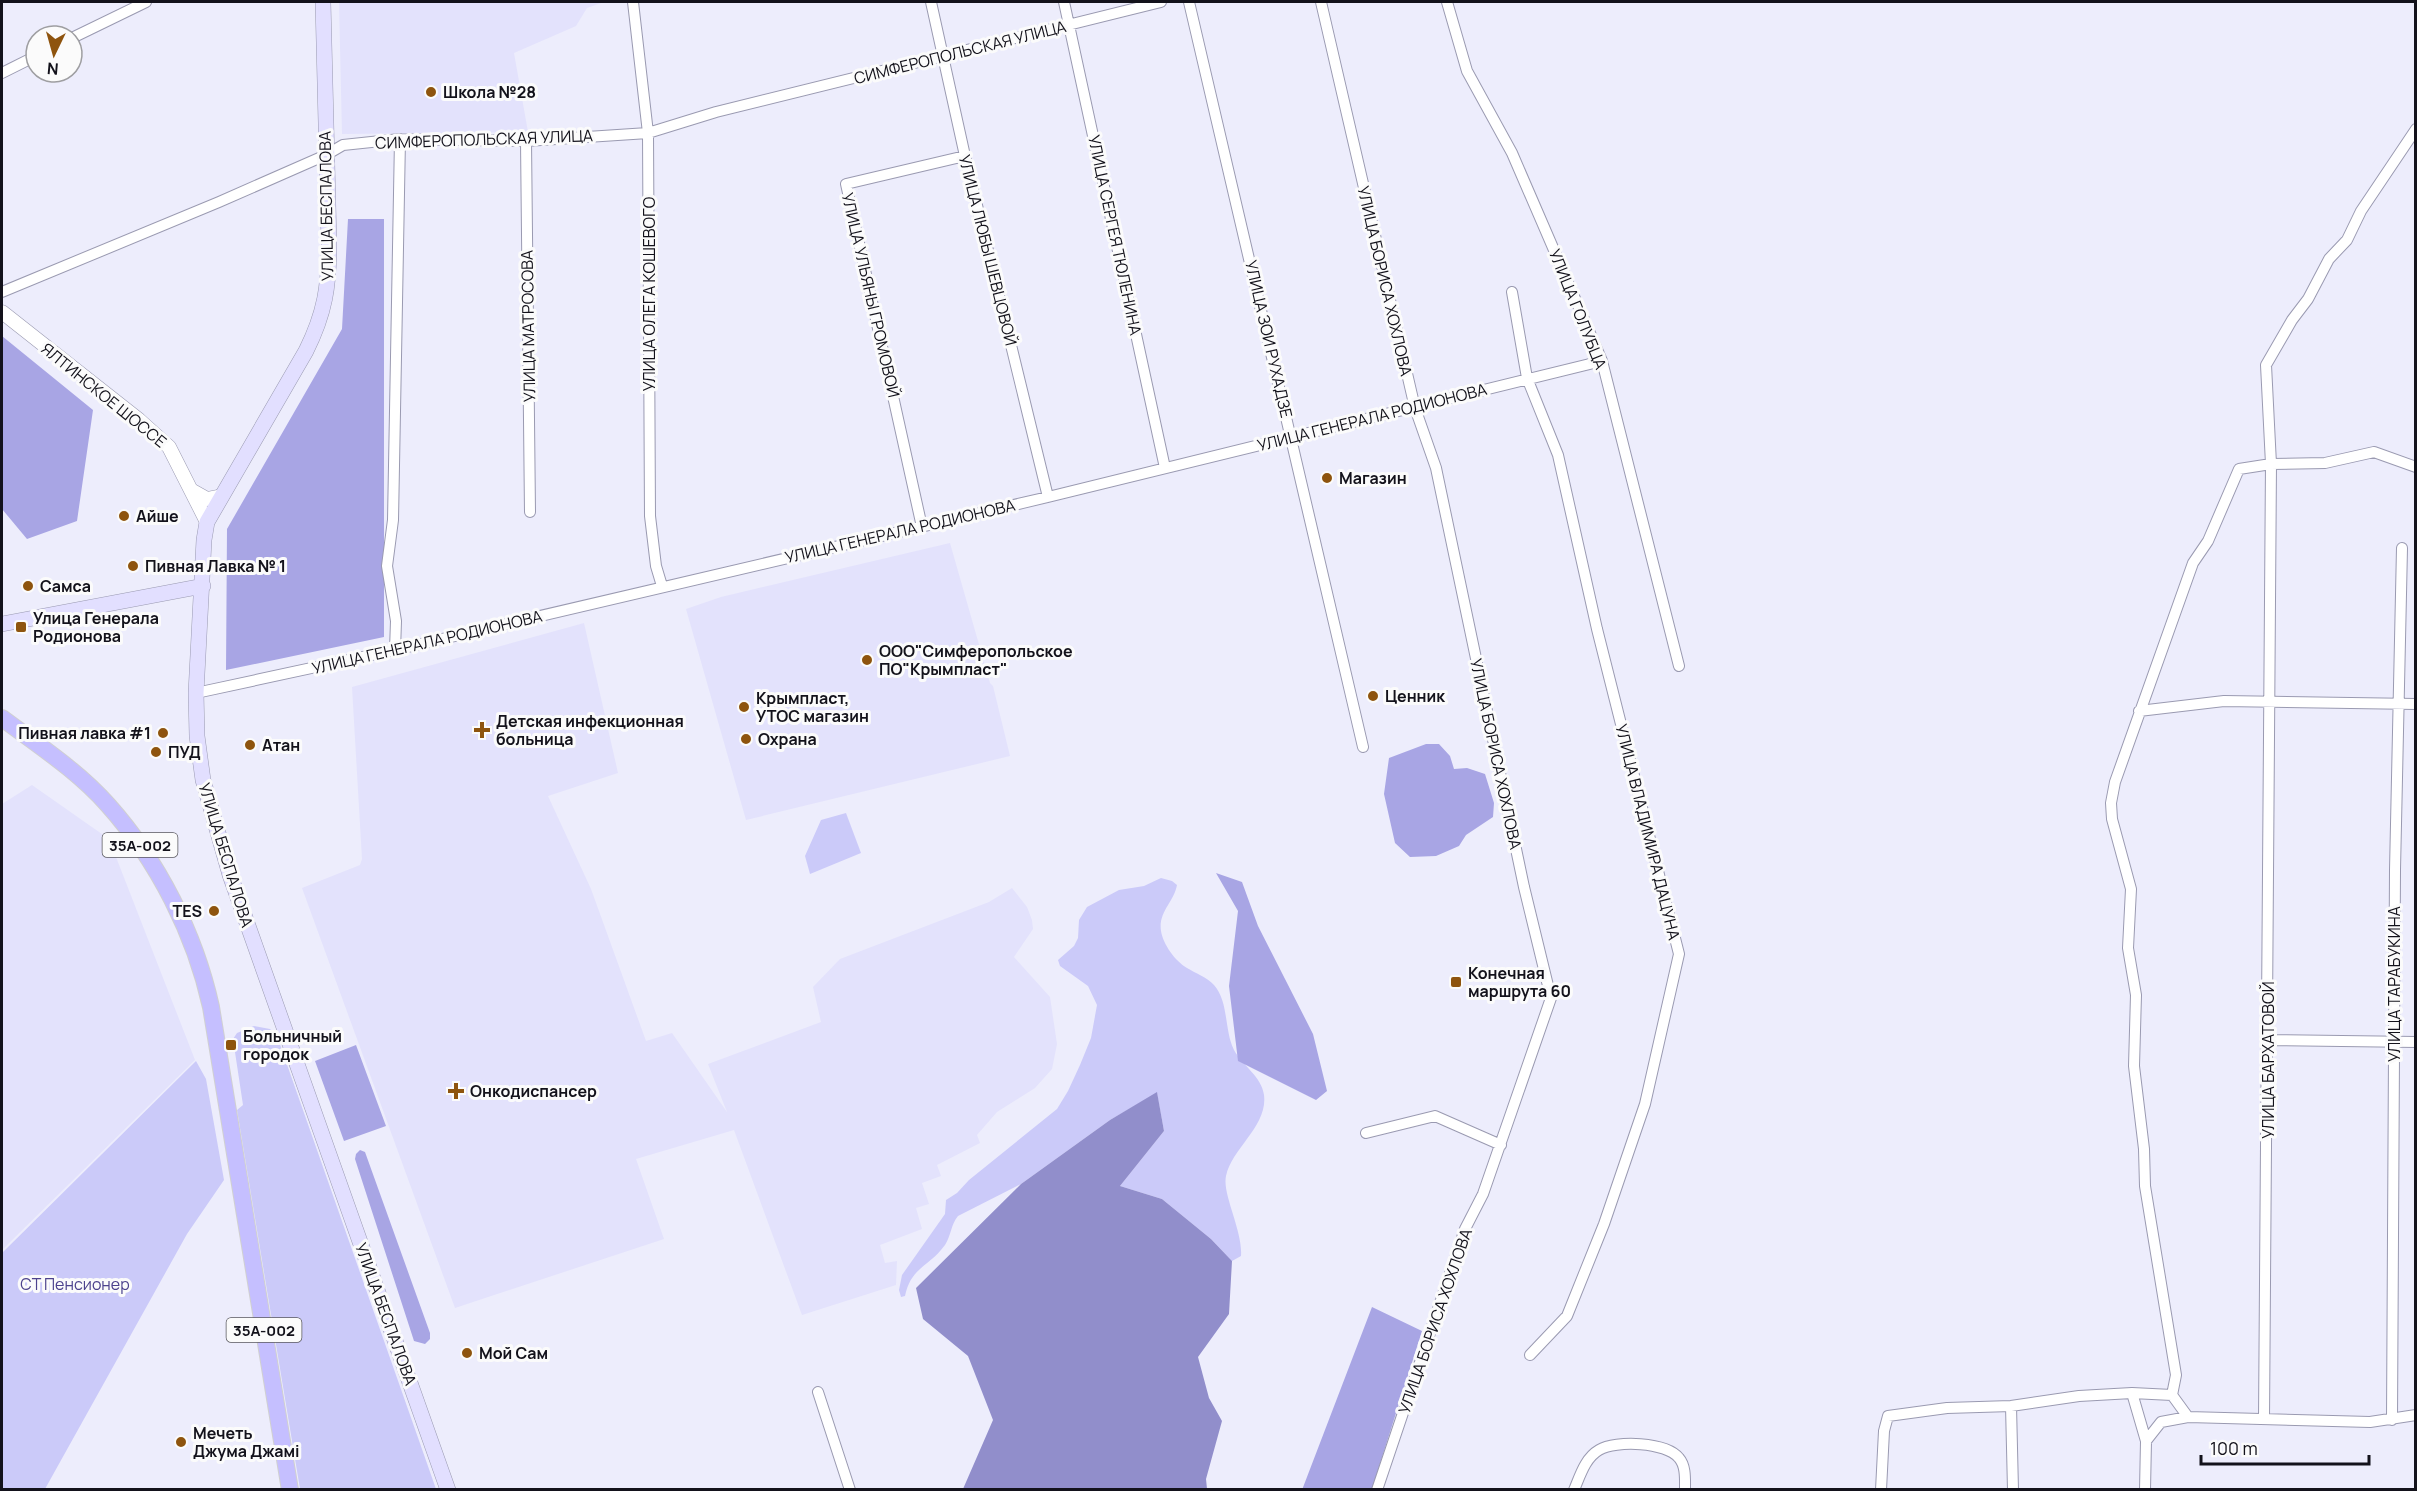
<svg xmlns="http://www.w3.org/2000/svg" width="2417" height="1491" font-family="Manrope,sans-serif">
<rect width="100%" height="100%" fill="#ededfc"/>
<path fill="#e3e2fc" d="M339 2H604L587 8 576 26 514 53 528 132 342 134Z
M950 543 990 683 993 686 1010 756 746 820 686 609 721 597Z
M584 623 618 773 548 796 591 889 646 1041 672 1033 727 1112 708 1064 821 1022 813 987 840 959 989 902 1012 888 1027 907 1032 920 1033 929 1014 957 1050 997 1057 1044 1052 1069 1035 1088 997 1112 977 1135 980 1143 937 1165 941 1176 922 1183 929 1204 916 1208 922 1229 880 1245 885 1263 897 1261 896 1285 802 1315 734 1130 636 1159 664 1239 455 1308 302 888 360 865 362 859 352 687Z
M32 785 109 839 195 1060 2 1250V804Z"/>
<path fill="#cbcaf9" d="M846 813 861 853 810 874 805 856 821 820Z
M1161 878 1172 881 1177 885C1174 902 1158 912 1161 931 1163 944 1175 961 1187 968 1195 973 1207 977 1214 985 1229 1002 1224 1030 1234 1050 1242 1065 1262 1077 1264 1095 1268 1126 1232 1148 1226 1176 1222 1194 1243 1231 1241 1256L1232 1261 1211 1239 1162 1199 1120 1186 1164 1131 1157 1093 1110 1120 1021 1184 958 1216C951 1224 951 1236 945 1245 929 1267 911 1267 905 1296L901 1297 899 1290 902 1275 945 1214 946 1200 957 1193 969 1180 1057 1109 1068 1091 1080 1065 1091 1038 1097 1005 1088 986 1060 966 1058 960 1074 946 1078 938 1079 920 1087 907 1119 890 1144 886Z
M254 1026 270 1029 277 1036 436 1489H300L237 1110 243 1105 233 1039 237 1033Z
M196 1061 206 1079 224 1180 187 1234 45 1489H2V1253Z"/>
<path fill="#a8a5e4" d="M348 219H384V637L226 670 227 529 342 329Z
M2 336 93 410 77 521 27 539 2 509Z
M1426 744H1439L1450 756 1454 769 1467 768 1485 774 1494 803 1493 817 1466 835 1459 846 1436 856 1410 857 1395 843 1384 794 1389 758Z
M1216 873 1242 882 1258 926 1313 1034 1327 1091 1316 1100 1238 1061 1229 986 1238 911Z
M356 1045 386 1126 344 1141 315 1061Z
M360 1150 365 1152 430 1333V1339L425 1344 414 1341 355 1159 356 1154Z
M1372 1307 1422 1331 1372 1489 1302 1490Z"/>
<path fill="#918ecb" d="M1157 1092 1164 1131 1120 1186 1162 1199 1211 1239 1232 1261 1229 1314 1198 1357 1209 1398 1222 1421 1206 1479 1207 1489H963L993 1420 968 1356 923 1319 916 1288 1021 1184 1110 1120Z"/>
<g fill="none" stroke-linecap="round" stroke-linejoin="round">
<defs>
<path id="minor" d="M633 2 648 133 650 516 656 566 662 586
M931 2 965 156 1048 497
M1064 2 1165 468
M1189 2 1363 747
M1321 2 1415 408 1436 468 1524 887 1551 998 1483 1194 1465 1229 1377 1490
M1447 2 1467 71 1512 153 1602 361 1679 666
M72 38 146 2
M2 73 36 56
M526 141 530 512
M2 292 219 202 326 155 343 145 400 139 526 141 648 133 716 112 1161 2
M1512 292 1527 378 1558 455 1597 629 1679 954 1645 1104 1604 1224 1567 1316 1530 1355
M922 527 846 184 965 156
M395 650 396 621 387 566 393 520 400 139
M196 693 395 650 1048 497 1602 361
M2139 711 2224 701 2416 704
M2268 1040 2416 1042
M1366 1133 1435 1116 1501 1145
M818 1392 850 1490
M2132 1393 2146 1441 2145 1490
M2172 1395 2176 1375 2145 1186 2144 1149 2134 1066 2136 995 2128 948 2131 889 2112 819 2111 803 2115 782 2193 563 2208 541 2239 469 2271 464 2266 365 2292 320 2308 299 2329 259 2347 240 2361 211 2416 129
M2011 1406 2013 1490
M2264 1419 2271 464 2325 463 2374 452 2416 467
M2392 1420 2395 870 2402 548
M2146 1441 2161 1422 2188 1417
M1574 1490C1580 1476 1585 1458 1599 1450 1616 1440 1666 1442 1679 1458 1686 1466 1685 1479 1685 1490
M1881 1490 1884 1431 1888 1416 1947 1408 2011 1406 2079 1396 2132 1393 2172 1395 2188 1417 2370 1422 2416 1415"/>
<path id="tertiary" d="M2 312 139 420 169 447 207 522
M191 490 207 499 222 496"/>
<path id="secondary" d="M323 2 329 244C329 286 325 313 306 351L207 522 204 540 196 693 197 736 203 780 230 875 448 1490
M2 624 203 586"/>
<path id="primary" d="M2 718C38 745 78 771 108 805 158 861 195 934 211 1007L290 1490"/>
</defs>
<use href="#minor" stroke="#9a9ab1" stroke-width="12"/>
<use href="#tertiary" stroke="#9a9ab1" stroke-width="15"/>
<use href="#secondary" stroke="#9a9ab1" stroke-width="16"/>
<use href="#primary" stroke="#d0d0d1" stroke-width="18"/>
<use href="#minor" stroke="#fff" stroke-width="10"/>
<use href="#tertiary" stroke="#fff" stroke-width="14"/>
<use href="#secondary" stroke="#e2dfff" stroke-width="15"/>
<use href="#primary" stroke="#c5bfff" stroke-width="16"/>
</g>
<g fill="#8e540e" stroke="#fbfbfb" stroke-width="2">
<circle cx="431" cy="92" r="6"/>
<circle cx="1327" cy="478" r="6"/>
<circle cx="124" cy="516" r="6"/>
<circle cx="133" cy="566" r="6"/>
<circle cx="28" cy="586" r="6"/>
<rect x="15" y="621" width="12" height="12" rx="3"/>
<circle cx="867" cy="660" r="6"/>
<circle cx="1373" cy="696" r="6"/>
<circle cx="744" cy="707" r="6"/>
<path d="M479 721h6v6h6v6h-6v6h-6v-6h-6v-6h6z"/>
<circle cx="163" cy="733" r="6"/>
<circle cx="746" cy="739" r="6"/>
<circle cx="250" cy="745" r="6"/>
<circle cx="156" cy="752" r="6"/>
<circle cx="214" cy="911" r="6"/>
<rect x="1450" y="976" width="12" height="12" rx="3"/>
<rect x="225" y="1039" width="12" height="12" rx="3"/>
<path d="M453 1082h6v6h6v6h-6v6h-6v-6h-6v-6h6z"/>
<circle cx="467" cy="1353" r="6"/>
<circle cx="181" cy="1442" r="6"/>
</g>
<g text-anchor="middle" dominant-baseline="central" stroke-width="6" stroke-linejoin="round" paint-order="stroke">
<g fill="#fbfbfb" stroke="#59585e" stroke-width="1.5">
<rect x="102.5" y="833" width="75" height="24" rx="4.5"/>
<rect x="226.5" y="1318" width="75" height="24" rx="4.5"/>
</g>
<g font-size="15" font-weight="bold" fill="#13121b">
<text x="140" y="845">35А-002</text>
<text x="264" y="1330">35А-002</text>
</g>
<g font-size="16" fill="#13121b" stroke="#fbfbfb">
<text transform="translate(960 52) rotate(-14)">СИМФЕРОПОЛЬСКАЯ УЛИЦА</text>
<text transform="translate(484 139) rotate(-2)">СИМФЕРОПОЛЬСКАЯ УЛИЦА</text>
<text transform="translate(326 206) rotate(-91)">УЛИЦА БЕСПАЛОВА</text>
<text transform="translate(1115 235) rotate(78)">УЛИЦА СЕРГЕЯ ТЮЛЕНИНА</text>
<text transform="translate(988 250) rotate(76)">УЛИЦА ЛЮБЫ ШЕВЦОВОЙ</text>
<text transform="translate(1385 281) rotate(77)">УЛИЦА БОРИСА ХОХЛОВА</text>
<text transform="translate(649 294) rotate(-90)">УЛИЦА ОЛЕГА КОШЕВОГО</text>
<text transform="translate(871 295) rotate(77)">УЛИЦА УЛЬЯНЫ ГРОМОВОЙ</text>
<text transform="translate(1578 309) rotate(68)">УЛИЦА ГОЛУБЦА</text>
<text transform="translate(528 326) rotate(-91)">УЛИЦА МАТРОСОВА</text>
<text transform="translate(1269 339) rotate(77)">УЛИЦА ЗОИ РУХАДЗЕ</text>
<text transform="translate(104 395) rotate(39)">ЯЛТИНСКОЕ ШОССЕ</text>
<text transform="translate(1372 417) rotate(-14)">УЛИЦА ГЕНЕРАЛА РОДИОНОВА</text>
<text transform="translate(900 531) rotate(-13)">УЛИЦА ГЕНЕРАЛА РОДИОНОВА</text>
<text transform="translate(427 642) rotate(-13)">УЛИЦА ГЕНЕРАЛА РОДИОНОВА</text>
<text transform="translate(1496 754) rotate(78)">УЛИЦА БОРИСА ХОХЛОВА</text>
<text transform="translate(1648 832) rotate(76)">УЛИЦА ВЛАДИМИРА ДАЦУНА</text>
<text transform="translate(226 855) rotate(73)">УЛИЦА БЕСПАЛОВА</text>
<text transform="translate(2394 984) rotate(-90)">УЛИЦА ТАРАБУКИНА</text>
<text transform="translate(2268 1060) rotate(-90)">УЛИЦА БАРХАТОВОЙ</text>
<text transform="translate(386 1314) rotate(70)">УЛИЦА БЕСПАЛОВА</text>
<text transform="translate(1435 1321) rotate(-71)">УЛИЦА БОРИСА ХОХЛОВА</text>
</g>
<g font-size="16" font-weight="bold" fill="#13121b" stroke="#fbfbfb" text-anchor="start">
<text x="443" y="92">Школа №28</text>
<text x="1339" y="478">Магазин</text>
<text x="136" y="516">Айше</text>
<text x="145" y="566">Пивная Лавка № 1</text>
<text x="40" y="586">Самса</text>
<text x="33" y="618">Улица Генерала<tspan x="33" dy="18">Родионова</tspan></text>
<text x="879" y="651">ООО"Симферопольское<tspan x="879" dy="18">ПО"Крымпласт"</tspan></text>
<text x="1385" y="696">Ценник</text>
<text x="756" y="698">Крымпласт,<tspan x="756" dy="18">УТОС магазин</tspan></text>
<text x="496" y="721">Детская инфекционная<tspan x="496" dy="18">больница</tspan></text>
<text x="151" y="733" text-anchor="end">Пивная лавка #1</text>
<text x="758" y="739">Охрана</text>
<text x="262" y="745">Атан</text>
<text x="168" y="752">ПУД</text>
<text x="202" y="911" text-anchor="end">TES</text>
<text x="1468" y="973">Конечная<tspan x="1468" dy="18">маршрута 60</tspan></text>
<text x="243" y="1036">Больничный<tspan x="243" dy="18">городок</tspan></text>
<text x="470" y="1091">Онкодиспансер</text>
<text x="479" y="1353">Мой Сам</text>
<text x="193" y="1433">Мечеть<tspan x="193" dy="18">Джума Джамі</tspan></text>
</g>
<g font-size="16" fill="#4c428d" stroke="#fbfbfb">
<text x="75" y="1284">СТ Пенсионер</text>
</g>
</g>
<rect width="2417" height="1491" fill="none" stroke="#13121b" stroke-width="6"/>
<g transform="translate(54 54) rotate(185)"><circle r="28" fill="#fbfbfb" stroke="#9e9ea1" stroke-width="1.5"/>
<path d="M0-4.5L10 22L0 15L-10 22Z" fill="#8e540e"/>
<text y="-9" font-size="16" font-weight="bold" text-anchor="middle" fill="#13121b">N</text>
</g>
<path d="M2201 1455v9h168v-9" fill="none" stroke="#13121b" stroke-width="3"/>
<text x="2210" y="1455" font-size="18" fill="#13121b" stroke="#fbfbfb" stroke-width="4.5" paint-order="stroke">100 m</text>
</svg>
